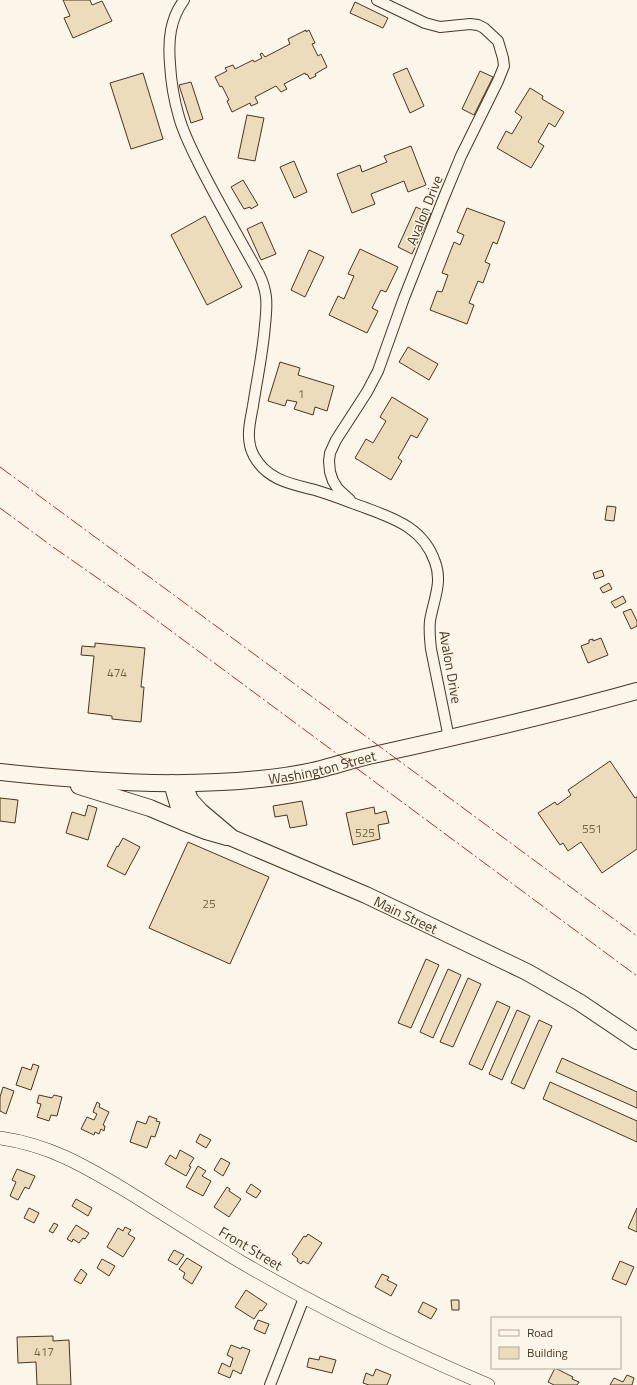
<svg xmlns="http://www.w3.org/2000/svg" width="637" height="1385" font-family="'Titillium Web',sans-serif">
<rect width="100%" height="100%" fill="#fbf6e9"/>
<path fill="#ecdcbc" stroke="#4a3520" d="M63 0H90L92 5 102 1 112 21 73 38 64 18 70 16Z
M355 2 388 18 383 28 350 13Z
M306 30V32L309 30 315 43 312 44 318 56 321 54 327 67 315 74 316 76 310 79 307 74 306 75 305 73 284 84 287 89 281 92 276 86 255 97 258 103 251 106 250 103 232 112 227 101 229 100 222 86 220 87 215 77 227 71 225 68 233 65 235 69 253 60 254 62 262 58 260 54 262 53 265 57 290 44 288 39Z
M407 68 424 106 410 113 393 74Z
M480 71 493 77 474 115 462 109Z
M143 73 163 139 131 149 110 83Z
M191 82 203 119 191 123 179 85Z
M530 88 543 96 542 99 564 112 555 127 549 123 538 142 544 146 531 168 497 148 506 131 512 134 522 117 515 112Z
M247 115 264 118 255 161 238 158Z
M411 146 426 185 408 192 404 181 371 194 375 204 352 213 337 174 360 165 362 172 387 162 384 156Z
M294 161 307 192 294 198 280 167Z
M243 180 258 205 251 209 250 207 244 209 231 187Z
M416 207 431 214 412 254 398 247Z
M467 208 505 222 497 244 493 242 485 262 490 264 483 283 478 281 469 303 474 305 467 324 430 310 437 291 442 292 448 275 442 273 454 242 460 245 464 235 457 232Z
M205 216 242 287 207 305 171 235Z
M262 222 276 254 261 260 247 229Z
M360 249 398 267 386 292 381 290 372 308 378 311 367 333 329 315 338 296 344 299 354 276 348 274Z
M309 250 324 257 305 297 291 290Z
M408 347 438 364 429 380 399 362Z
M280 362 300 368 298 375 334 386 327 411 315 407 313 415 294 409 297 402 287 400 285 406 268 401Z
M392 397 428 419 417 438 411 435 398 458 402 461 391 480 355 458 366 439 373 443 386 421 380 417Z
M607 506 616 507 614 521 605 520Z
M602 570 604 576 595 579 593 573Z
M609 583 612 589 603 593 600 588Z
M623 596 626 602 615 608 611 602Z
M631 609 637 621V626L631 629 623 612Z
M601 638 608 655 588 663 581 646 589 643V640L593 639V641Z
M95 643 145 648 141 687H144L141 722 112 719V716L88 713 94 656 81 655 82 646 95 647Z
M610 761 635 798 637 797V849L602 873 581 842 568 851 563 843 560 845 538 813 555 802 557 805 571 795 568 790Z
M0 798 18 800 15 823 0 821Z
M302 801 307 825 290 828 287 815 275 817 273 806Z
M88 805 97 808 88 840 66 833 72 812 85 816Z
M374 807 375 814 386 811 389 823 378 825 380 839 353 845 346 813Z
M123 838 140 847 125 875 107 866 117 846 118 847Z
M188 842 269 877 230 964 149 928Z
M426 959 439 965 411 1028 398 1023Z
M448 969 461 975 433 1038 420 1032Z
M468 978 481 984 453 1047 440 1042Z
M497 1001 510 1007 482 1070 469 1064Z
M517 1010 530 1016 502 1080 489 1074Z
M539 1020 552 1026 524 1089 511 1083Z
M562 1058 637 1092V1108L556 1072Z
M33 1064 39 1066 31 1090 16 1085 22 1067 31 1070Z
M550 1082 637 1121V1142L543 1099Z
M3 1087 14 1091 6 1114 0 1111V1097Z
M39 1095 52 1098 54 1095 62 1097 57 1116 51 1115 49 1121 37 1117 41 1104 37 1103Z
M97 1102 100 1104 99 1107 109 1112 103 1125 105 1126 104 1131 101 1129 99 1134 95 1132 94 1135 81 1129 87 1117 94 1120 97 1114 93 1112Z
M149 1116 157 1119 156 1121 160 1122 155 1137 151 1136 147 1148 130 1142 137 1121 146 1124Z
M200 1134 211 1140 206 1148 196 1142Z
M180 1150 194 1158 189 1166 191 1167 186 1176 165 1164 170 1155 176 1159Z
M221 1158 230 1163 223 1176 214 1170Z
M198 1166 206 1171 202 1176 211 1181 203 1196 186 1187Z
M17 1169 35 1176 29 1189 25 1187 18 1200 10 1196 16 1182 12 1180Z
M251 1184 261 1191 256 1198 246 1192Z
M227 1187 230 1189 229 1191 241 1199 229 1217 214 1207Z
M76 1199 92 1208 88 1216 72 1206Z
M29 1208 39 1213 34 1223 24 1218Z
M637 1208V1232L628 1228Z
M54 1223 58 1225 53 1233 49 1231Z
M76 1225 89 1233 85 1239 83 1238 79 1243 73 1239 72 1242 67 1239Z
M125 1227 131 1230 128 1234 135 1238 123 1257 107 1247 118 1228 123 1231Z
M308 1234 322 1243 308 1264 303 1261 301 1264 297 1261 298 1259 292 1254 304 1236 306 1237Z
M174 1250 184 1255 177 1265 168 1260Z
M187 1258 202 1267 192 1284 183 1278 185 1273 179 1269Z
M102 1259 115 1266 109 1276 97 1268Z
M620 1261 634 1267 626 1285 612 1279Z
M81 1269 87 1274 81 1284 74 1280Z
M382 1274 389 1277 387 1280 397 1285 391 1296 375 1287Z
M246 1290 267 1304 262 1311 260 1310 254 1319 235 1307Z
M451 1300H459V1310H452Z
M423 1302 437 1309 431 1319 418 1312Z
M258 1320 269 1324 265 1334 254 1329Z
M53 1336V1341L69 1340 71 1385H37L36 1362 18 1363 17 1337Z
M231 1345 241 1349 242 1347 250 1350 241 1374 233 1370 230 1378 218 1373 222 1363 230 1367 233 1358 227 1355Z
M320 1356 336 1360 332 1373 307 1367 309 1358 319 1360Z
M555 1368 573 1377 572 1379 579 1382 577 1385H554L548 1382Z
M376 1369 391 1375 387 1385H369L363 1383 366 1373 373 1376Z
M627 1375 634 1378 632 1385H610L614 1378 623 1382Z"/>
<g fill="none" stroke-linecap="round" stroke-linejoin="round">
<defs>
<path id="minor" d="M184 0C170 19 168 40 170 64 171 82 174 100 179 117 184 135 193 152 201 168 219 204 240 239 259 274 263 282 265 289 266 297 267 306 266 316 265 325 263 352 257 379 253 406 250 422 245 440 254 456 267 480 291 484 315 490 332 495 349 502 366 508 396 519 424 529 435 562 443 583 433 601 430 621 429 630 430 640 431 649L449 738
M350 500 338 489 333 481 330 472 329 461 330 453 336 440 367 392 378 371 404 298 444 197 461 156 498 81 504 66 503 58 498 41 484 28 478 25 470 24 440 27 425 23 377 0
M270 1385 304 1298"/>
<path id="tertiary" d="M0 1138C49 1145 83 1165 125 1190 164 1214 202 1239 241 1262 320 1308 403 1349 488 1385"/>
<g id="primary">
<path id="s1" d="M0 772C86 781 174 788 260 779 280 777 301 774 321 769 340 764 358 758 378 754 465 735 551 715 637 691"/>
<path d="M172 783 180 811 192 824"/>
<path id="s2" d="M184 784 190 800 200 811 232 838 366 895 527 972 579 1002 637 1041"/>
<path d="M79 786 150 808 183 822 206 831 227 837"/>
</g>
</defs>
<use href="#minor" stroke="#4a3520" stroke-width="12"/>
<use href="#tertiary" stroke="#4a3520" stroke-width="14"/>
<use href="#primary" stroke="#4a3520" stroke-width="18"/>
<use href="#minor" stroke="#fbf6e9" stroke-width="10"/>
<use href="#tertiary" stroke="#fbf6e9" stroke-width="13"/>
<use href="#primary" stroke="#fbf6e9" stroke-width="16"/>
<path stroke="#c62828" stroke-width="1" stroke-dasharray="14 3 2 3" stroke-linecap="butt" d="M0 467 637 936
M0 508 53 547 132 602 637 976"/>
</g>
<g text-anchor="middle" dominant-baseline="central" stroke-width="3" stroke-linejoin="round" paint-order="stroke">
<g font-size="12" fill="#725f47">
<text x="301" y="393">1</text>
<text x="117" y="672">474</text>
<text x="592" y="828">551</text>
<text x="365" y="832">525</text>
<text x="209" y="903">25</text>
<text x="44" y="1351">417</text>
</g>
<g font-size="14" fill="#4a3520" stroke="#fbf6e9">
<text transform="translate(424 210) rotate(-68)">Avalon Drive</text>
<text transform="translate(451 667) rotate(80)">Avalon Drive</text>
<text stroke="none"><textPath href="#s1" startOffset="324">Washington Street</textPath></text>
<text stroke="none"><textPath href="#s2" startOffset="264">Main Street</textPath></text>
<text transform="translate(251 1248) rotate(31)">Front Street</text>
</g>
</g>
<rect x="491" y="1317" width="130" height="52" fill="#fbf6e9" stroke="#b4a999"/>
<rect x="499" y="1330" width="20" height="6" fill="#fbf6e9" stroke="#b4a999"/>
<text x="527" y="1337" font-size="12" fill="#4a3520">Road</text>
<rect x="499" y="1347" width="20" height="12" fill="#ecdcbc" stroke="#b4a999"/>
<text x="527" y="1357" font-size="12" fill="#4a3520">Building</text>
</svg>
